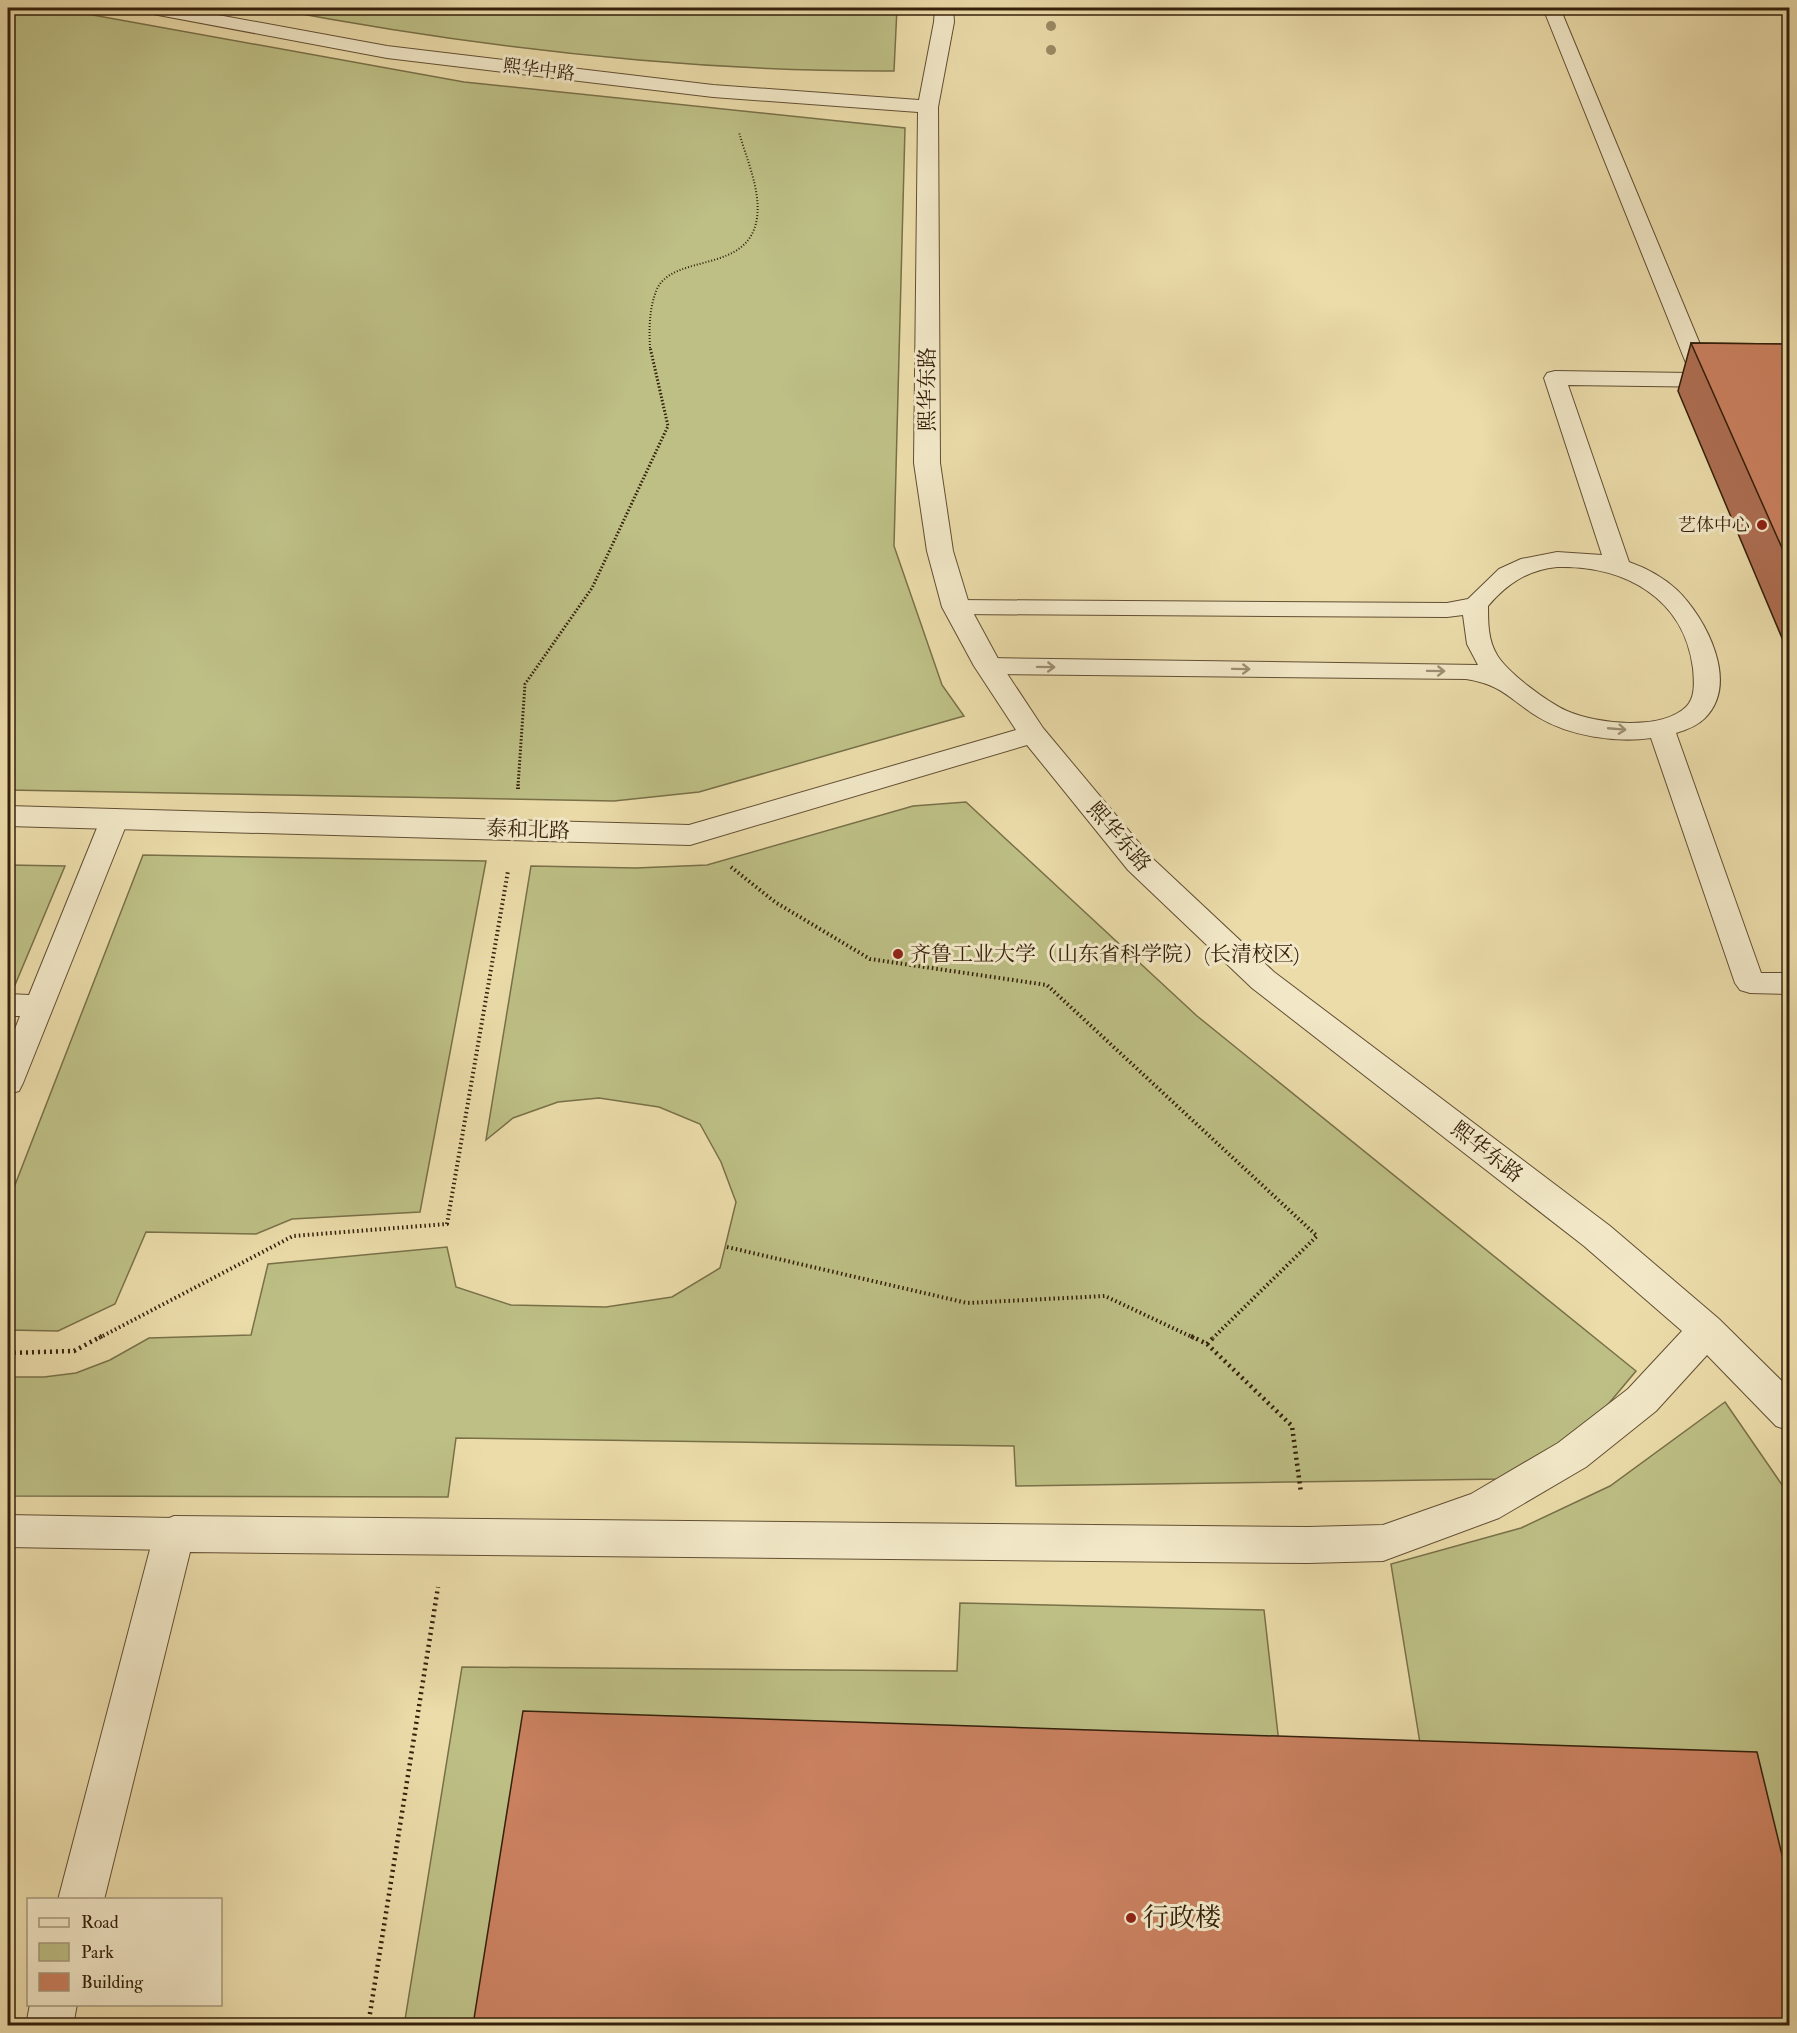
<svg xmlns="http://www.w3.org/2000/svg" width="1797" height="2033" font-family="'IM FELL Double Pica','Noto Serif SC',serif">
<rect width="100%" height="100%" fill="#ebdcaa"/>
<filter id="stains"><feTurbulence type="fractalNoise" baseFrequency=".00333" numOctaves="4"/><feColorMatrix values="0 0 0 0 .2 0 0 0 0 .09 0 0 0 0 .02 0 0 0 .5 -.17"/></filter>
<radialGradient id="worn" r=".72"><stop offset=".6" stop-color="#630" stop-opacity="0"/><stop offset="1" stop-color="#630" stop-opacity=".3"/></radialGradient>
<path fill="#bdbf85" stroke="#797048" stroke-width="1.5" d="M8 8H54L464 82 905 128 894 546 942 685 964 716 699 792 614 801 8 790Z
M269 8H897L894 71C685 72 474 47 269 8Z
M966 802 1197 1016 1636 1371 1605 1408 1572 1435 1503 1479 1016 1486 1014 1446 456 1438 448 1497 8 1496V1377H44L76 1373 110 1360 149 1338 251 1335 268 1264 447 1247 456 1287 511 1305 606 1307 672 1297 720 1268 736 1202 721 1162 700 1124 659 1107 599 1098 558 1102 513 1118 486 1140 531 866 636 868 707 865 913 806Z
M143 855 486 861 420 1212 292 1219 256 1234 146 1232 115 1304 58 1331 8 1330V1203Z
M8 865 65 866 15 985H8Z
M1725 1402 1789 1495V2025L404 2026 462 1667 957 1671 960 1603 1264 1610 1282 1770 1425 1774 1391 1564 1521 1528 1610 1486Z"/>
<g fill="none" stroke-linecap="round" stroke-linejoin="round">
<defs>
<path id="lane" d="M1543 8H1560L1712 373 1790 374V388L1568 385 1629 562C1646 568 1663 577 1677 590 1706 618 1740 683 1705 718 1697 726 1686 730 1676 733L1761 973H1790V994L1750 993 1740 990 1735 983 1651 738C1616 743 1569 736 1538 717 1509 699 1503 685 1466 679L988 674 979 672 975 666 979 660 988 658 1478 665 1467 644 1463 615 1447 617 956 614 947 612 944 607 947 602 956 600 1447 603 1468 599 1499 569 1521 559 1557 552 1602 555 1544 378 1547 373 1555 371 1690 373ZM1557 567C1623 565 1684 597 1693 668 1694 681 1696 697 1686 707 1661 731 1597 724 1567 711 1547 702 1508 673 1497 655 1488 640 1488 623 1488 606 1508 583 1528 570 1557 567Z
M115 809 125 812 129 818 23 1083 19 1091 8 1094V1047L20 1016H8V994L29 995 101 818 105 812Z
M8 1515 174 1518 187 1523 192 1534 187 1545 174 1550 8 1547Z"/>
<path id="street" d="M144 8H180L387 46 713 85 919 100 934 22 935 8H953L954 22 938 107 940 463 953 551 970 607 1002 666 1043 728 1150 856 1274 972 1610 1226 1719 1319 1790 1389V1431L1776 1426 1707 1355 1656 1411 1586 1467 1499 1518 1383 1561 1308 1563 190 1552 104 1900H58L154 1534 160 1522 174 1516 1308 1527 1383 1525 1471 1494 1558 1443 1628 1389 1682 1331 1584 1246 1252 988 1128 870 1027 745 690 845 8 826V806L689 825 1016 730 974 666 942 607 927 551 914 463 918 112 713 97 387 58 153 14 146 12Z
M30 2004H77L73 2026H26Z"/>
</defs>
<use href="#lane" stroke="#624f33" stroke-width="2"/>
<use href="#street" stroke="#624f33" stroke-width="2"/>
<path stroke="#35200b" stroke-width="2" stroke-dasharray="1 2" stroke-linecap="butt" d="M650 348C649 328 649 308 657 289 674 253 749 274 757 218 761 190 746 158 739 132"/>
<path stroke="#35200b" stroke-width="3" stroke-dasharray="1.5 2" stroke-linecap="butt" d="M518 786 525 684 592 588 668 426 650 347"/>
<path stroke="#35200b" stroke-width="4" stroke-dasharray="1.5 3" stroke-linecap="butt" d="M518 789V784
M731 867 775 902 870 959 1047 985 1317 1236 1213 1338
M727 1247 967 1303 1105 1296 1194 1338
M99 1338 293 1236 447 1224 508 871"/>
<path stroke="#35200b" stroke-width="4.5" stroke-dasharray="2 4" stroke-linecap="butt" d="M1191 1336 1207 1344 1292 1426 1301 1493
M1207 1344 1215 1336
M8 1353 74 1351 102 1336
M368 2026 438 1587"/>
<use href="#lane" fill="#f2e8c8" fill-rule="evenodd"/>
<use href="#street" fill="#f2e8c8" fill-rule="evenodd"/>
</g>
<g fill="#9a8b64">
<circle cx="1051" cy="26" r="5"/>
<circle cx="1051" cy="50" r="5"/>
</g>
<path fill="#ae6f53" stroke="#35200b" stroke-width="1.5" d="M1691 343 1790 344V657L1678 391Z"/>
<path fill="#ca8160" stroke="#35200b" stroke-width="1.5" d="M1691 343 1790 344V566Z
M523 1711 1757 1752 1790 1888V2025H473Z"/>
<defs><path id="oneway-shaft" d="M-6 0H5M1.5-3L5.5 0L1.5 3" fill="none" stroke-width="1.6" stroke-linecap="round" stroke-linejoin="round" transform="scale(1.5)"/></defs>
<g stroke="#9d8e73">
<use href="#oneway-shaft" transform="translate(1046 667) rotate(1)"/>
<use href="#oneway-shaft" transform="translate(1241 669) rotate(1)"/>
<use href="#oneway-shaft" transform="translate(1436 671) rotate(1)"/>
<use href="#oneway-shaft" transform="translate(1617 729) rotate(5)"/>
</g>
<g fill="#8f2418" stroke="#f2e8c8" stroke-width="2">
<circle cx="1762" cy="525" r="6"/>
<circle cx="898" cy="954" r="6"/>
<circle cx="1131" cy="1918" r="6"/>
</g>
<g text-anchor="middle" dominant-baseline="central" stroke-width="6" stroke-linejoin="round" paint-order="stroke">
<g font-size="18" fill="#35200b" stroke="#f2e8c8">
<text transform="translate(539 70) rotate(7)">熙华中路</text>
</g>
<g font-size="18" fill="#35200b" stroke="#f2e8c8" text-anchor="end">
<text x="1750" y="525">艺体中心</text>
</g>
<g font-size="21" fill="#35200b" stroke="#f2e8c8">
<text transform="translate(927 389) rotate(-90)">熙华东路</text>
<text transform="translate(528 830) rotate(2)">泰和北路</text>
<text transform="translate(1119 837) rotate(49)">熙华东路</text>
<text transform="translate(1487 1152) rotate(38)">熙华东路</text>
</g>
<g font-size="21" fill="#35200b" stroke="#f2e8c8" text-anchor="start">
<text x="910" y="954">齐鲁工业大学（山东省科学院）(长清校区)</text>
</g>
<g font-size="26" fill="#35200b" stroke="#f2e8c8" text-anchor="start">
<text x="1143" y="1918">行政楼</text>
</g>
</g>
<rect width="1797" height="2033" fill="none" stroke="#ebdcaa" stroke-width="30"/>
<rect x="9" y="9" width="1779" height="2015" fill="none" stroke="#35200b" stroke-width="3"/>
<rect x="15" y="15" width="1767" height="2003" fill="none" stroke="#35200b" stroke-width="1.5"/>
<rect x="27" y="1898" width="195" height="108" fill="#f2e8c8" stroke="#a6987c" stroke-width="1.5"/>
<rect x="39" y="1918" width="30" height="9" fill="#f2e8c8" stroke="#a6987c" stroke-width="1.5"/>
<text x="81" y="1928" font-size="18" fill="#35200b">Road</text>
<rect x="39" y="1943" width="30" height="18" fill="#bdbf85" stroke="#a6987c" stroke-width="1.5"/>
<text x="81" y="1958" font-size="18" fill="#35200b">Park</text>
<rect x="39" y="1973" width="30" height="18" fill="#ca8160" stroke="#a6987c" stroke-width="1.5"/>
<text x="81" y="1988" font-size="18" fill="#35200b">Building</text>
<rect width="100%" height="100%" filter="url(#stains)"/>
<rect width="100%" height="100%" fill="url(#worn)"/>
</svg>
